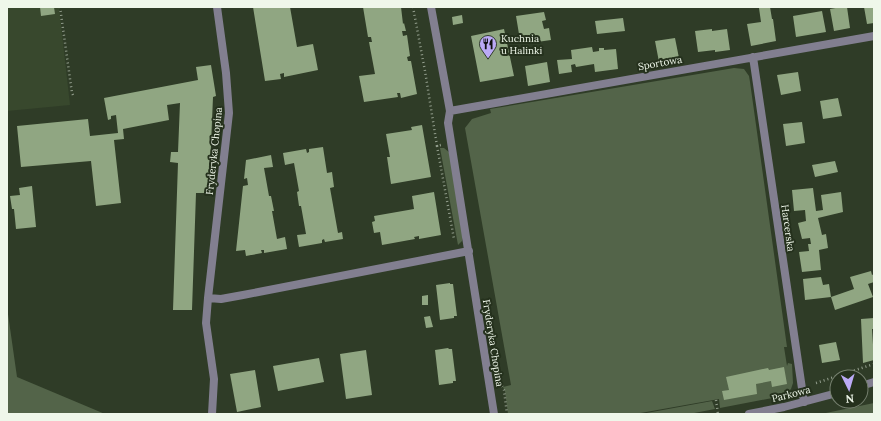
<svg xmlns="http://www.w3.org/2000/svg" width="881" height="421" font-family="Lora,serif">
<rect width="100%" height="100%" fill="#2f3c27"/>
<path fill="#38482d" d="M7 7H59L70 105 7 111Z"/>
<path fill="#536449" d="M734 68 744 69 749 76 750 82 787 347H784L787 366 788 363 792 364 793 383 791 389 783 396 720 408 719 399 635 414H508L505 391 503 387 511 385 465 128 472 119 491 113 490 109Z
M440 148H444L450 153 463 234 462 241 458 245Z
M7 307 17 377 105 414H7Z
M712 401 715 409 689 414H641Z
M874 403V414H821Z"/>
<path fill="#90a682" d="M40 7H54L55 14 41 16Z
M253 7H290L297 47 313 44 318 70 284 77V73L280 74 281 79 265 81Z
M363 7H401L403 24 404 23 406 31H402L403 36 407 35 410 56 407 57 408 61H411L417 94 401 98 400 93H397L398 97 364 102 359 76 375 74 369 42H372L371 37H368Z
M766 7H770L772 19H773L776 41 751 46 747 24 761 22 759 8Z
M841 7H847L850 28 834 31 830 9Z
M864 7H874V23L867 24Z
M822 11 826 32 796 37 793 16Z
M544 12 546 20 542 21 544 29 549 28 551 40 530 43 529 38 520 40 516 16Z
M462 15 463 23 453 25 452 17Z
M623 18 625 31 597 34 595 21Z
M504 29 514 76 480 82 471 36Z
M712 29V31L727 29 730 50 715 52V50L698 52 695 31Z
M675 38 679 58 659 62 655 41Z
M592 47 593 52 599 51V48H604V50L616 49 618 69 595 72 594 64 576 67 575 64 571 65 572 72 559 74 557 60 572 59 571 50Z
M547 62 550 82 528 86 525 66Z
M211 65 216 96 213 97 209 193H196L192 310H173L178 163 170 162 171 152H178L180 103 167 105 169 120 123 129 124 139 114 140 121 203 96 206 91 161 21 167 17 126 88 119 90 136 118 133 116 115 111 116V119L108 120 104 98 198 80 196 67Z
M798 72 801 91 781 95 777 75Z
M838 98 842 116 823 119 820 101Z
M802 122 805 143 786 146 783 124Z
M422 125 431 177 391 184 387 157H390L386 134 412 130 411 127Z
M323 147 327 173 332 172 334 187 330 188 338 233 342 232 343 239 325 242 324 239 322 240V243L299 247 297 235 306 234 301 206H299L297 192 299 191 294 163 285 165 283 153 306 149 307 153 309 152V149Z
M271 155 273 167 264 168 269 196H271L274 211H272L277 239 285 237 287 249 264 253V250H261L262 253 246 256 245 250 236 251 243 186 248 185 247 178 244 179 246 160Z
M835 161 838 172 815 177 812 165Z
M32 186 36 227 16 229 14 209H12L10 196 20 195 19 188Z
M813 188 816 211 823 210 821 195 841 192 843 212 818 218 822 235 826 234 828 248 819 250 821 270 802 272 799 252 809 251 808 244H811L810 238 802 239 798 223 806 221 805 210 794 211 792 190Z
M434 192 441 235 419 239V236L414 237 415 239 382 245 380 232 374 233 372 222 375 221 374 216 414 209 412 196Z
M871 271 872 275 874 274V282L868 284 873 297 835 310 831 297 854 289 850 277Z
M821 277 823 285 829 284 831 297 805 300 803 279Z
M450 283V284H453L457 316H454V318L440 320 436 285Z
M428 295V305H422V296Z
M430 316 433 327 426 328 424 317Z
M874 318V329H872L874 360 863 363 861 319Z
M836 342 840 360 822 363 819 345Z
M448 348 449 349H452L456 381H453V383L439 385 435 350Z
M366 350 372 395 346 399 340 354Z
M319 358 324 382 278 391 273 366Z
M784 367 787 384 772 387 771 381 756 384 757 394 724 400 722 391 729 390 726 377 768 368 769 370Z
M255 370 261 407 237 412 230 374Z"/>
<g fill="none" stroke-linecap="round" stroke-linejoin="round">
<path stroke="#939e8d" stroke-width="2.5" stroke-dasharray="1 3" stroke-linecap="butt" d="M60 7 72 93 74 97
M413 7 425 71 437 146 441 145
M437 146 454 239
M816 383 874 364
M502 386 504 390 507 414
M716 400 718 414"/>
<path stroke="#827f90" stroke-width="8" d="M431 7 450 111 448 123 494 414
M753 57 804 402
M450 111 874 36
M208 298 221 299 243 295 469 251
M861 386 874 382
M212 414 214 379 206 323 208 298 229 113 226 73 217 7
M749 414 784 407 837 393"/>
</g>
<defs>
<symbol id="restaurant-pin" viewBox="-11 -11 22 30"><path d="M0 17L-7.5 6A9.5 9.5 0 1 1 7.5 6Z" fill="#bbaaf6" stroke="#25311d"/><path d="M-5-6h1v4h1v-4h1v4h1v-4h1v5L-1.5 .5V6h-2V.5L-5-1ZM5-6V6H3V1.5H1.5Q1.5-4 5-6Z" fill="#111"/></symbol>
</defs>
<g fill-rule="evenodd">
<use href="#restaurant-pin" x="478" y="34" width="20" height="27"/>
</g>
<g text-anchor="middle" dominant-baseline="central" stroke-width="4" stroke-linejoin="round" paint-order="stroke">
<g font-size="10" fill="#eff7ea" stroke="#25311d" text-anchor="start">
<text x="501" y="38">Kuchnia<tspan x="501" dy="12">u Halinki</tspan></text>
</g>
<g font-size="10" fill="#eff7ea" stroke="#25311d">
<text transform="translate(660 63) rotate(-10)">Sportowa</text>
<text transform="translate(214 151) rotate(-84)">Fryderyka Chopina</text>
<text transform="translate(788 228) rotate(82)">Harcerska</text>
<text transform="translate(493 343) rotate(81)">Fryderyka Chopina</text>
<text transform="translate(791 394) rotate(-14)">Parkowa</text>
</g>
</g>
<rect width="881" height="421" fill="none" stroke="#eff7ea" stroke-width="16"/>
<g transform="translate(849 389) rotate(175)"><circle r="19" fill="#25311d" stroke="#76806f"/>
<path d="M0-3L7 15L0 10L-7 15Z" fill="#bbaaf6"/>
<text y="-6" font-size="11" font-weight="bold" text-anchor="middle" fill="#eff7ea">N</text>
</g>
</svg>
